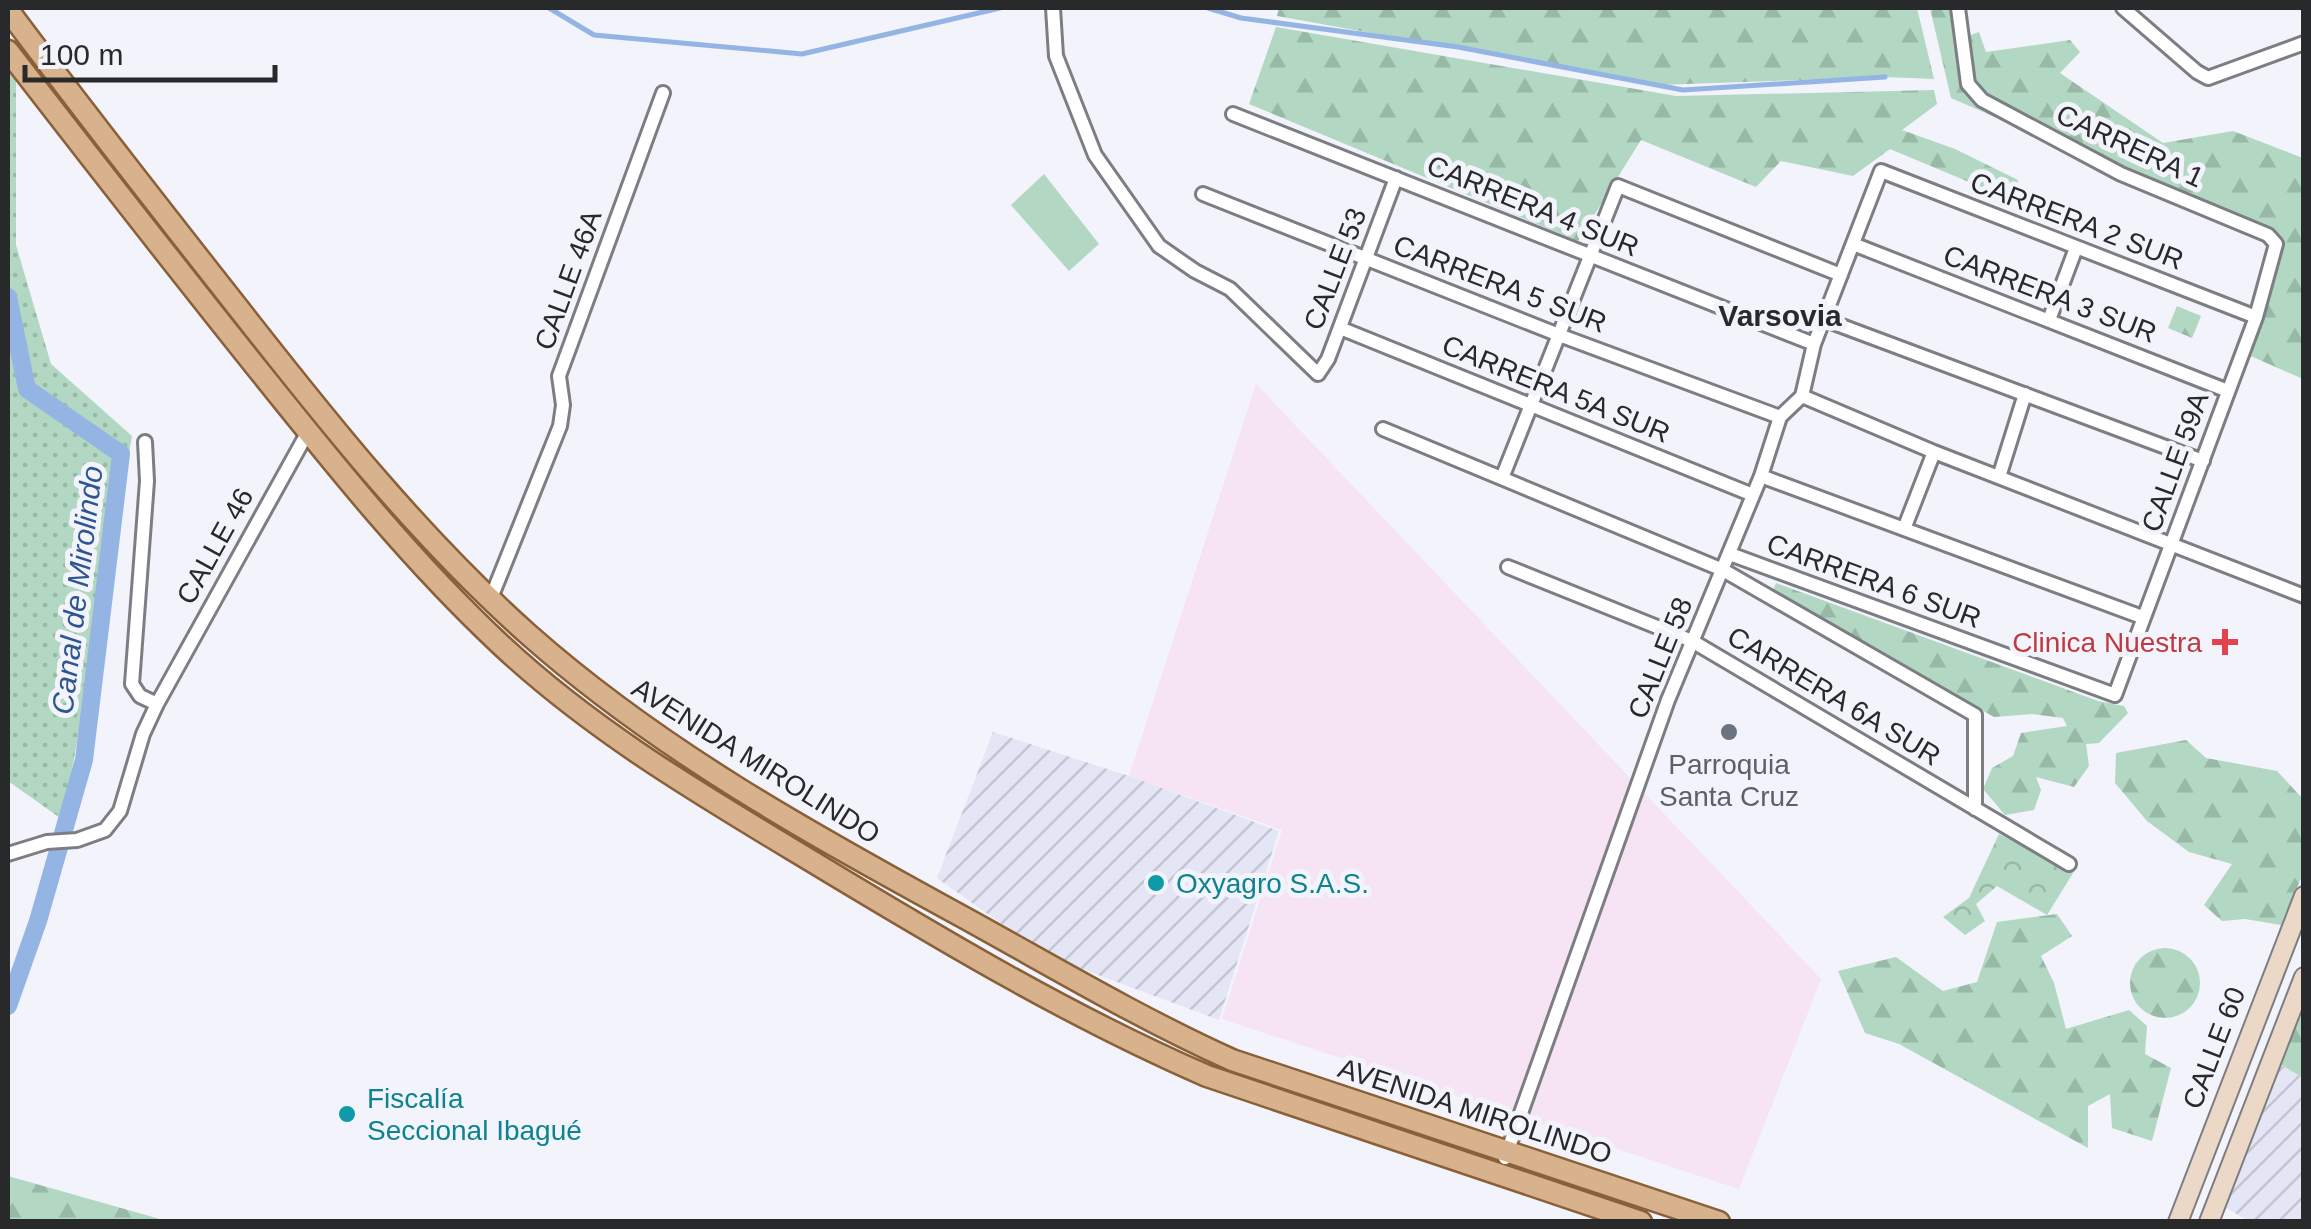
<svg xmlns="http://www.w3.org/2000/svg" width="2311" height="1229" font-family="Helvetica,sans-serif">
<defs>
<pattern id="industrial-furrows" width="10" height="10" patternUnits="userSpaceOnUse" patternTransform="scale(2.5)"><rect width="10" height="10" fill="#e4e6f5"/><path d="M-1 1l2-2M0 10L10 0M9 11l2-2" fill="none" stroke="#c4c5d2"/></pattern>
<pattern id="grass-dots" width="8" height="8" patternUnits="userSpaceOnUse" patternTransform="scale(2.5)"><rect width="8" height="8" fill="#b2d7c2"/><path d="M2 2h.1M6 6h.1" fill="none" stroke="#99b9a7" stroke-width="1.8" stroke-linecap="round"/></pattern>
<pattern id="forest-firs" width="22" height="20" patternUnits="userSpaceOnUse" patternTransform="scale(2.5)"><rect width="22" height="20" fill="#b2d7c2"/><path d="M5 1l3.5 6h-7zM16 11l3.5 6h-7z" fill="#99b9a7"/></pattern>
<pattern id="park-crowns" width="20" height="18" patternUnits="userSpaceOnUse" patternTransform="scale(2.5)"><rect width="20" height="18" fill="#b2d7c2"/><path d="M2 6a3 3 0 1 1 6 0M12 15a3 3 0 1 1 6 0" fill="none" stroke="#99b9a7"/></pattern>
</defs>
<rect width="100%" height="100%" fill="#f2f3fb"/>
<path fill="#f6e3f4" d="M1256 384 1821 979 1739 1189 1222 1019 1282 830 1129 776Z"/>
<path fill="url(#industrial-furrows)" d="M993 732 1129 776 1279 831 1219 1020 1047 956 937 878Z
M2278 1063 2303 1078V1221H2248L2225 1207Z"/>
<path fill="url(#grass-dots)" d="M8 64 16 74V245L51 364 132 436 63 820 8 781Z"/>
<path fill="url(#forest-firs)" d="M1279 8H1917L1934 79 1885 77 1659 85 1277 16Z
M1930 8H1952L1960 39 1979 32 1986 52 2070 40 2080 52 2060 73 2163 143 2233 131 2303 158V379L2246 354 2269 300 2277 239 1951 98Z
M1276 27 1676 96 1934 90 1937 104 1902 130 1955 149 2018 180 2012 200 1890 149 1853 176 1781 161 1756 187 1641 140 1578 241 1249 104Z
M2177 306 2201 316 2192 338 2168 328Z
M1776 583 2098 701 2124 706 2128 713 2099 743 2086 744 2089 766 2074 787 2036 777 2041 790 2034 810 2005 815 1983 789 1992 768 2013 756 2021 733 2067 726 2063 718 2032 714 1994 717 1773 590Z
M2186 740 2206 758 2277 771 2303 799V874L2281 925 2245 919 2222 921 2204 905 2232 864 2189 852 2147 821 2115 783 2116 753Z
M2057 914 2072 936 2041 956 2054 983 2066 1029 2129 1010 2147 1026 2145 1054 2171 1068 2152 1141 2112 1128 2110 1094 2088 1106V1148L1899 1044 1865 1033 1838 971 1896 957 1943 991 1977 982 1997 922Z
M2130 983a35 35 0 1 1 70 0a35 35 0 1 1-70 0Z
M2300 1004 2304 1007 2303 1078 2278 1063Z
M8 1176 167 1221H8Z"/>
<path fill="url(#park-crowns)" d="M1999 834 2075 870 2047 915 1997 886 1976 904 1985 921 1965 935 1943 917 1969 898Z"/>
<path fill="#b2d7c2" d="M1044 174 1099 244 1069 271 1011 205Z"/>
<g fill="none" stroke-linecap="round" stroke-linejoin="round">
<path stroke="#94b5e4" stroke-width="5" d="M549 8 594 35 802 54 1000 8
M1208 8 1241 18 1458 47 1683 90 1885 77"/>
<path stroke="#94b5e4" stroke-width="18" d="M8 297 27 389 121 454 84 760 38 921 8 1006"/>
<defs>
<path id="street" d="M1053 8 1056 56 1095 155 1159 246 1195 271 1230 289 1318 374 1328 359 1396 178
M2123 8 2197 72 2208 78 2304 43
M1233 114 1814 344
M1203 194 1559 335 1780 417
M1853 244 2228 391
M1823 319 2203 461
M2049 320 2076 248
M1340 328 1753 495
M1802 396 1934 452 2304 596
M1383 429 1723 570 1975 715V809
M145 442 147 481 132 684 140 696 157 704
M1761 476 2142 617
M1999 477 2025 394
M1502 478 1618 186 1841 275
M1904 529 1934 452
M1730 554 2115 695 2256 317 2276 244 2268 235 2121 174 1982 100 1968 84 1958 8
M1508 567 1692 641 2069 864
M491 598 560 426 563 405 559 376 663 93
M8 854 47 842 77 840 105 830 120 811 143 734 157 704 309 430
M1505 1158 1668 700 1761 476 1780 417 1802 396 1814 344 1881 171 2256 317"/>
<path id="secondary" d="M2178 1222 2304 896
M2209 1222 2304 977"/>
<path id="primary" d="M8 10C83 111 161 210 239 309 329 424 420 538 529 635 659 750 811 834 963 917 1052 966 1139 1018 1232 1060L1719 1222
M8 51C90 157 172 262 256 367 333 463 411 561 501 645 596 734 707 798 818 865 944 941 1071 1017 1207 1076L1641 1222"/>
</defs>
<use href="#street" stroke="#7d7e84" stroke-width="18"/>
<use href="#secondary" stroke="#7d7e84" stroke-width="22"/>
<use href="#primary" stroke="#8a6039" stroke-width="25"/>
<use href="#street" stroke="#fff" stroke-width="12"/>
<use href="#secondary" stroke="#ecd8c6" stroke-width="18"/>
<use href="#primary" stroke="#d8b18d" stroke-width="20"/>
</g>
<path fill="#e0444e" stroke="#f2f3fb" stroke-width="4" d="M2220 627h10v10h10v10h-10v10h-10v-10h-10v-10h10z"/>
<circle fill="#6b7280" stroke="#f2f3fb" stroke-width="4" cx="1729" cy="732" r="10"/>
<g fill="#0f9aa8" stroke="#f2f3fb" stroke-width="4">
<circle cx="1156" cy="883" r="10"/>
<circle cx="347" cy="1114" r="10"/>
</g>
<g text-anchor="middle" dominant-baseline="central" stroke-width="10" stroke-linejoin="round" paint-order="stroke">
<g font-size="28" fill="#28292b" stroke="#f2f3fb">
<text transform="translate(2130 146) rotate(25)">CARRERA 1</text>
<text transform="translate(1533 206) rotate(22)">CARRERA 4 SUR</text>
<text transform="translate(2077 221) rotate(21)">CARRERA 2 SUR</text>
<text transform="translate(1335 269) rotate(-69)">CALLE 53</text>
<text transform="translate(568 280) rotate(-70)">CALLE 46A</text>
<text transform="translate(1500 284) rotate(21)">CARRERA 5 SUR</text>
<text transform="translate(2050 294) rotate(21)">CARRERA 3 SUR</text>
<text transform="translate(1556 389) rotate(22)">CARRERA 5A SUR</text>
<text transform="translate(2175 462) rotate(-70)">CALLE 59A</text>
<text transform="translate(215 546) rotate(-61)">CALLE 46</text>
<text transform="translate(1874 581) rotate(20)">CARRERA 6 SUR</text>
<text transform="translate(1660 658) rotate(-68)">CALLE 58</text>
<text transform="translate(1834 696) rotate(31)">CARRERA 6A SUR</text>
<text transform="translate(756 761) rotate(32)">AVENIDA MIROLINDO</text>
<text transform="translate(2214 1048) rotate(-69)">CALLE 60</text>
<text transform="translate(1475 1111) rotate(18)">AVENIDA MIROLINDO</text>
</g>
<g font-size="28" fill="#be3a42" stroke="#f2f3fb" text-anchor="end">
<text x="2202" y="642">Clinica Nuestra</text>
</g>
<g font-size="28" fill="#5b616d" stroke="#f2f3fb">
<text x="1729" y="764">Parroquia<tspan x="1729" dy="32">Santa Cruz</tspan></text>
</g>
<g font-size="28" fill="#0d838f" stroke="#f2f3fb" text-anchor="start">
<text x="1176" y="883">Oxyagro S.A.S.</text>
<text x="367" y="1098">Fiscalía<tspan x="367" dy="32">Seccional Ibagué</tspan></text>
</g>
<g font-size="30" font-weight="bold" fill="#28292b" stroke="#f2f3fb">
<text x="1780" y="315">Varsovia</text>
</g>
<g font-size="30" font-style="italic" fill="#2d5691" stroke="#f2f3fb">
<text transform="translate(77 590) rotate(-83)">Canal de Mirolindo</text>
</g>
</g>
<rect width="2311" height="1229" fill="none" stroke="#28292b" stroke-width="20"/>
<path d="M25 65v15h250v-15" fill="none" stroke="#28292b" stroke-width="5"/>
<text x="40" y="65" font-size="30" fill="#28292b" stroke="#f2f3fb" stroke-width="8" paint-order="stroke">100 m</text>
</svg>
